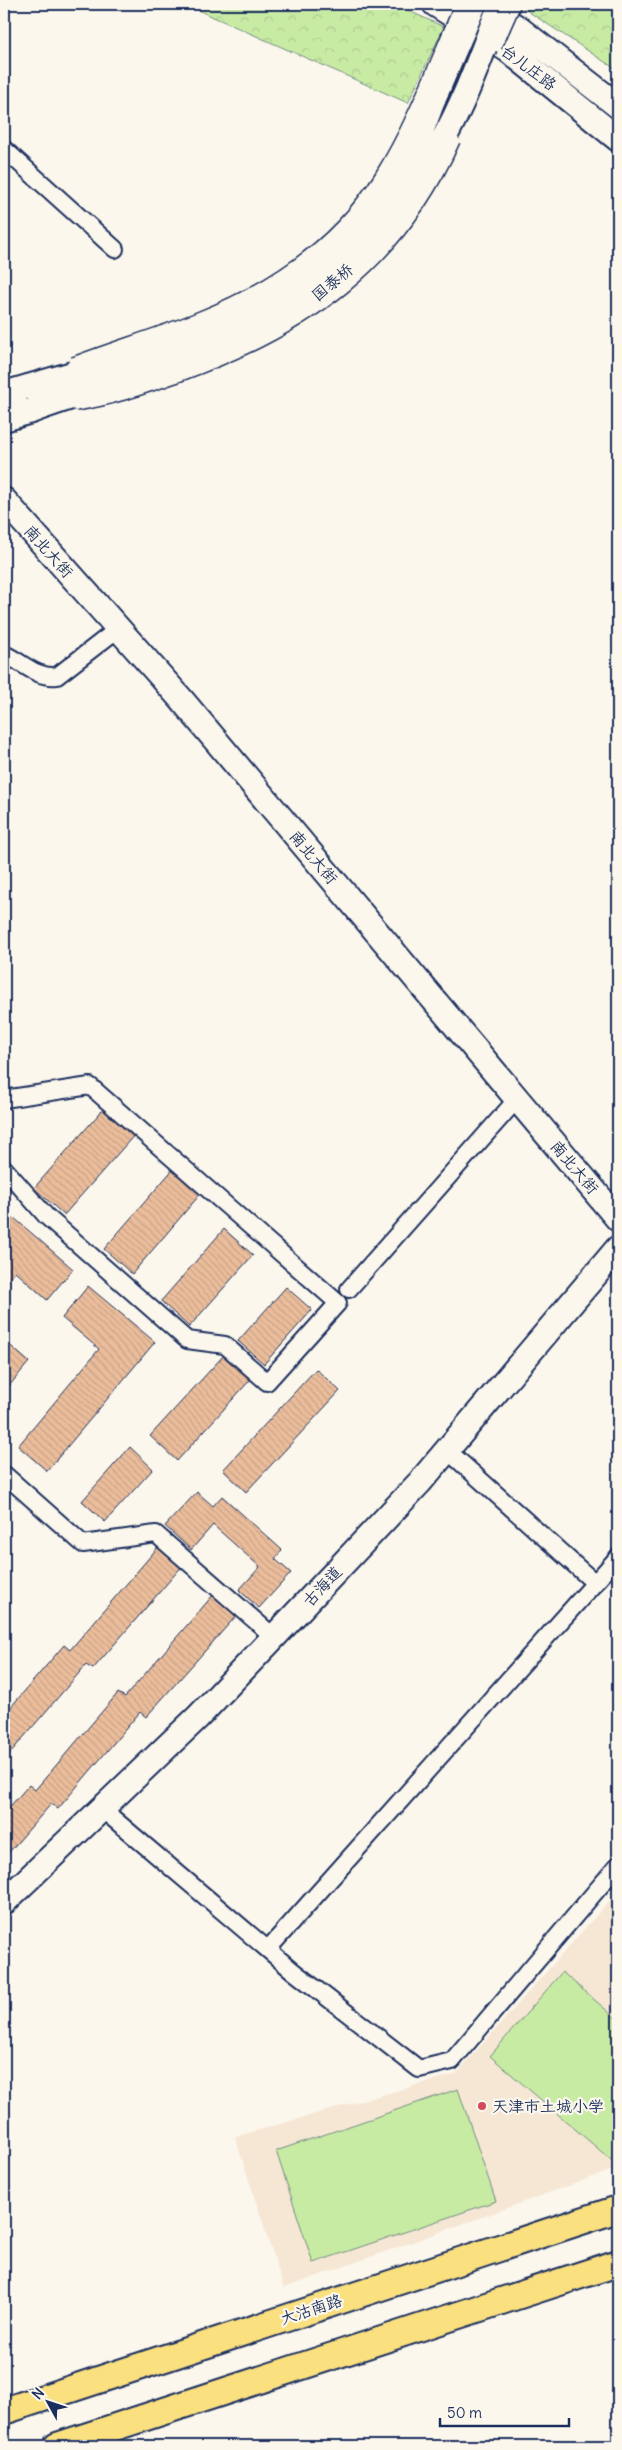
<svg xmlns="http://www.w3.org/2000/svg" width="622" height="2450" font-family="Delius,'LXGW WenKai TC',sans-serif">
<defs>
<pattern id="forest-crowns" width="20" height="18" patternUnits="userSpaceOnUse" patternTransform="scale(1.25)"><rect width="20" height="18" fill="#c8eba4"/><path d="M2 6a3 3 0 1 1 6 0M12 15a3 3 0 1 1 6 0" fill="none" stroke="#abca90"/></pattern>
<pattern id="building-back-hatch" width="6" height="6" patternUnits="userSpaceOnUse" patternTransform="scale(1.25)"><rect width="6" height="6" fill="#ebbd9b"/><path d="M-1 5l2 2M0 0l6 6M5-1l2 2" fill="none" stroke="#c9a388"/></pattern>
</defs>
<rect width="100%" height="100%" fill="#fbf7ec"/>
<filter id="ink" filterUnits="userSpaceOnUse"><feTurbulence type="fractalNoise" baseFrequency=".02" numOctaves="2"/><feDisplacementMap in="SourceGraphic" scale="10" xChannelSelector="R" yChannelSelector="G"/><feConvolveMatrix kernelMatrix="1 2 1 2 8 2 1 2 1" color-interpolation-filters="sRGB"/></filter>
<g filter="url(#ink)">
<path fill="#f6e6d4" d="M618 1891V2168L284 2288 235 2137 456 2074Z"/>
<path fill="url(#forest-crowns)" stroke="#728d81" d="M184 4H394L444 27 408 103Z
M517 4H618V71L611 66Z"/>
<path fill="#c8eba4" stroke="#728d81" d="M562 1972 618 2020 617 2165 490 2056Z
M458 2089 496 2201 313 2263 276 2151Z"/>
<path fill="url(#building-back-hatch)" stroke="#1b2f5e" d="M105 1107 136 1133 64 1215 34 1188Z
M175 1167 203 1191 132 1274 104 1249Z
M6 1211 73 1269 47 1300 15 1271 4 1285V1214Z
M224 1229 253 1255 189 1327 161 1301Z
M88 1286 155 1342 47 1471 18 1446 99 1349 62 1318Z
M286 1287 312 1310 264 1364 238 1341Z
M4 1340 29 1362 4 1392Z
M224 1355 251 1379 177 1461 150 1436Z
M316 1369 340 1391 246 1492 223 1470Z
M130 1447 153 1469 105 1522 82 1501Z
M197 1492 213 1506 222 1496 282 1550 275 1559 291 1573 259 1608 239 1590 260 1567 213 1525 191 1550 165 1526Z
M159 1546 183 1565 93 1669 86 1665 4 1760V1715L64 1645 70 1650Z
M214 1594 237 1615 146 1717 140 1712 58 1809 51 1804 4 1858V1813L29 1785 35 1790 118 1693 125 1697Z"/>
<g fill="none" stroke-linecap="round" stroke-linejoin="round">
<defs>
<path id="street" d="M4 149 115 249
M4 654C23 662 35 678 57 676L119 628
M4 1099 90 1086 338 1303 267 1382 225 1345 187 1340 46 1216 4 1168
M349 1289 517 1099
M447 1450 595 1583
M4 1474 83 1544 156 1534 274 1637
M102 1809 293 1971 419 2069 452 2061 618 1865
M268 1949 618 1557"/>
<path id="secondary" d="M435 4 508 50 618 139
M479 4 518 28 618 106
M4 394 28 387
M4 419 31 411
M4 500 181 699 618 1219
M4 1902 198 1717 274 1637 420 1482 618 1248"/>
<path id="primary" d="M4 2411 618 2209
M57 2446 618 2263"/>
</defs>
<use href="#street" stroke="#1b2f5e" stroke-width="20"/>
<use href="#secondary" stroke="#1b2f5e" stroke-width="28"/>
<use href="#primary" stroke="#1b2f5e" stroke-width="30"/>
<use href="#street" stroke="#fbf7ec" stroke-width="16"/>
<use href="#secondary" stroke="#fbf7ec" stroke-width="24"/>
<use href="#primary" stroke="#fbe080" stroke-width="26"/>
<defs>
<path id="lane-bridge" d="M497 47 516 4
M73 362C114 346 157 334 198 317 271 288 338 243 380 175 413 122 435 61 460 4
M76 406C111 401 144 389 178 377 304 332 400 266 455 141"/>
<path id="secondary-bridge" d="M28 387C105 364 192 342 263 303 326 269 379 213 412 150 421 134 427 115 434 98 447 66 461 35 474 4
M31 411C95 387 162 372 225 346 328 303 391 237 443 140 467 97 483 49 501 4"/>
</defs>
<use href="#lane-bridge" stroke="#1b2f5e" stroke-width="12" stroke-linecap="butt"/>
<use href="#secondary-bridge" stroke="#1b2f5e" stroke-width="28" stroke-linecap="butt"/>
<use href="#lane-bridge" stroke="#fbf7ec" stroke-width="9"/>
<use href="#secondary-bridge" stroke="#fbf7ec" stroke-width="24"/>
</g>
</g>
<circle fill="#d1495b" stroke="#fbf7ec" stroke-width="2" cx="482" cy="2106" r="5"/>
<g text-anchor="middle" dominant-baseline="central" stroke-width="4.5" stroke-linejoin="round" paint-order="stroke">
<g font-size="16" fill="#1b2f5e" stroke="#fbf7ec">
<text transform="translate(529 67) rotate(37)">台儿庄路</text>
<text transform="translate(332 282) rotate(-40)">国泰桥</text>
<text transform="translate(49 551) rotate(48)">南北大街</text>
<text transform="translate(314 857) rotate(50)">南北大街</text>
<text transform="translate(575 1167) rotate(50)">南北大街</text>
<text transform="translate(322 1586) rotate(-47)">古海道</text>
<text transform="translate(311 2309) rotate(-18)">大沽南路</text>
</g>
<g font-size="16" fill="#1b2f5e" stroke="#fbf7ec" text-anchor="start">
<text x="492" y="2106">天津市土城小学</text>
</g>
</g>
<rect width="622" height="2450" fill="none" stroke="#fbf7ec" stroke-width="20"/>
<rect x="10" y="10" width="602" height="2430" fill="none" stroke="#1b2f5e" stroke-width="2" filter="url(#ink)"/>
<g transform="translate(48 2402) rotate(310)" stroke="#fbf7ec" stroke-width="4" paint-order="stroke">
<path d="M0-4L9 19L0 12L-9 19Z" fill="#1b2f5e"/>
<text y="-8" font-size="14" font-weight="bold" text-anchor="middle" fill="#1b2f5e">N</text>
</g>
<path d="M440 2418v8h129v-8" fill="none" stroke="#1b2f5e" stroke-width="2.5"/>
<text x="447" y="2418" font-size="15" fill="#1b2f5e" stroke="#fbf7ec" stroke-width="4" paint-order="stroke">50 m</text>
</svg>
